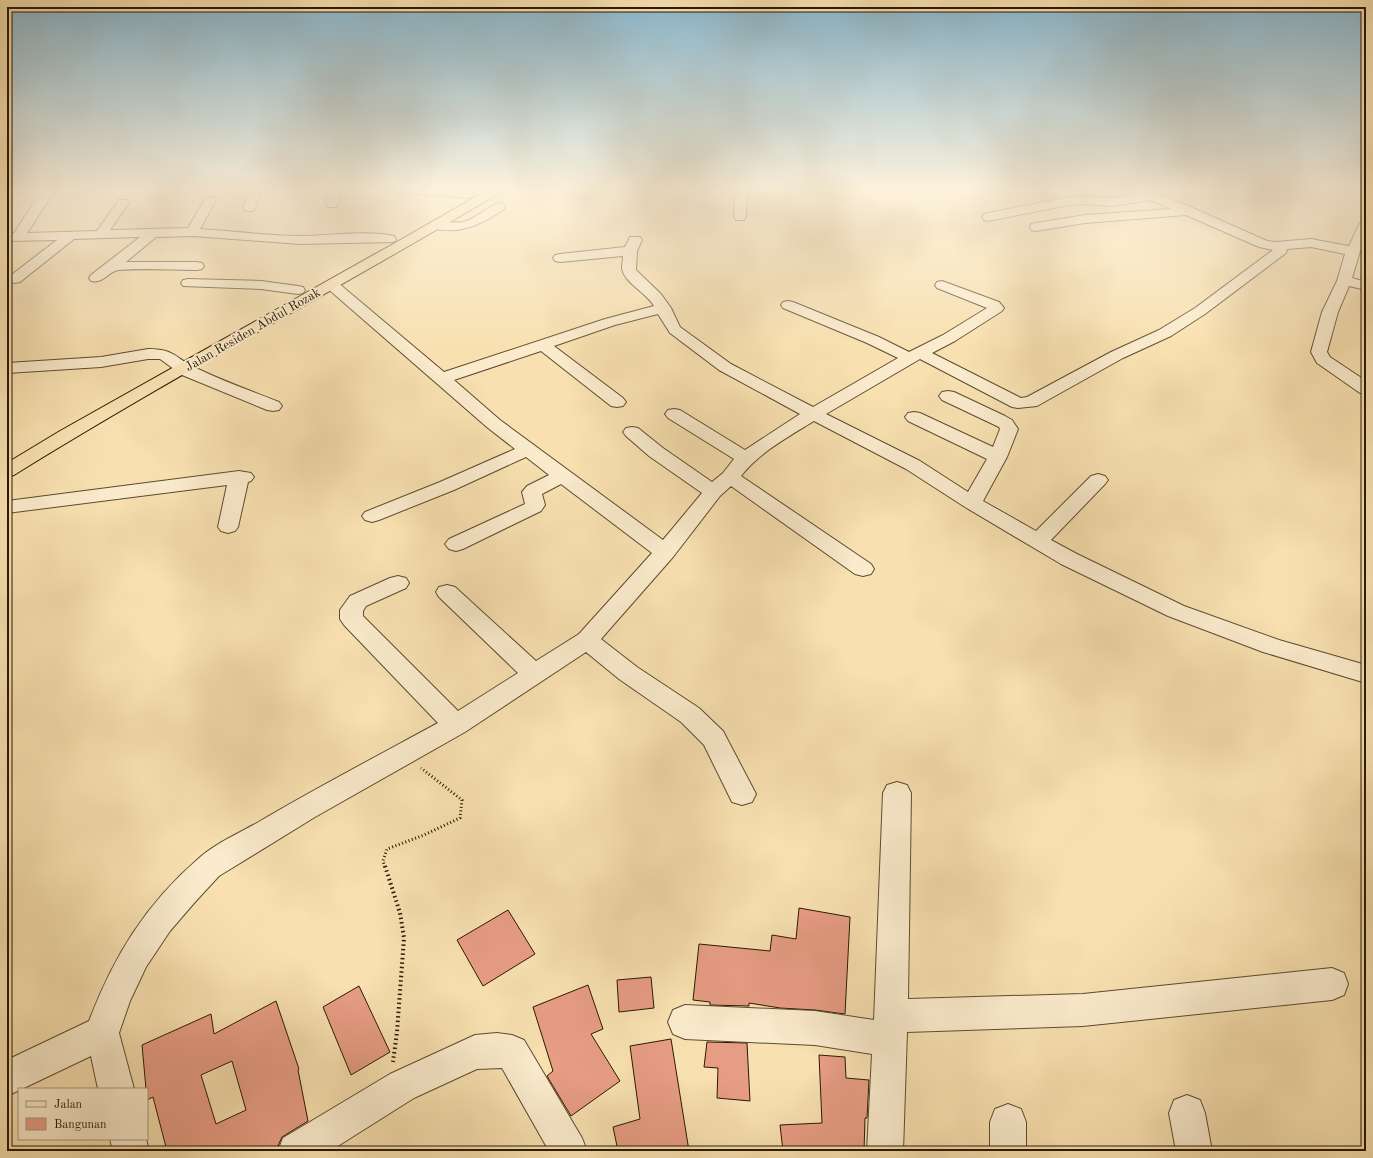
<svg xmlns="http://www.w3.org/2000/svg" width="1373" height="1158" font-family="'Old Standard TT',serif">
<rect width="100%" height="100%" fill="#f8e0b0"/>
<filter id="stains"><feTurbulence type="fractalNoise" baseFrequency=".005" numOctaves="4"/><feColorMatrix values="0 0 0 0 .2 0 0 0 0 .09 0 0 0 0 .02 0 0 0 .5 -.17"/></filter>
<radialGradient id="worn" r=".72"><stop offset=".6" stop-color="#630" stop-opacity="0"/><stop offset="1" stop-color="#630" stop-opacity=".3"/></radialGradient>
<path fill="#e79d84" stroke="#291903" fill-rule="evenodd" d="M799 908 850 917 845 1014 815 1010 780 1008 749 1003V1006L710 1005V1002L693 1000 699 944 770 951 772 935 796 939Z
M508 910 535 954 483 986 457 940Z
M651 977 654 1008 619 1012 617 980Z
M588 985 603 1029 591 1034 620 1081 571 1116 547 1076 553 1071 533 1007Z
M359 986 390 1052 351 1075 323 1007Z
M276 1001 299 1069 298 1070 308 1121 282 1137 277 1148 272 1151H167L153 1097 147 1100 142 1045 211 1014 214 1034ZM232 1061 246 1110 216 1124 201 1075Z
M671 1039 689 1151H618L613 1127 640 1119 630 1046Z
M707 1042 747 1043 750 1101 717 1098 718 1068 704 1067Z
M819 1055 845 1057 846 1078 869 1080 867 1118H865L864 1151H783L780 1125 822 1123Z"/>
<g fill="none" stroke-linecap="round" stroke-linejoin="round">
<defs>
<path id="minor" d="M7 188H60L58 191 54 192 27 233 97 231 119 200H127L129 203 110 230 188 228 206 197H214L216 200 200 229C234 231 268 236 302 236 329 236 367 230 394 236L396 239 394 242 300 244 194 236 156 237 126 262H197L202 263 204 266 202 269 197 270C171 270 144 268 119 270 108 271 104 284 91 281L89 278 91 275 140 237 74 239 20 282 15 283 10 282 8 279 10 276 57 240 7 241V233H14L41 192 7 195Z
M250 188H262L255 208 253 211H245L243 208Z
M328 188H340L338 204 336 207H328L326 204Z
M393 188H435L468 190 472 191 474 194 472 197 468 198 399 192 395 191Z
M735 188H747L746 217 744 220H736L734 217Z
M1152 192 1193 208 1267 241 1276 242 1311 239 1349 246 1360 223 1362 220 1366 219V237L1360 251 1352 278 1366 282V290L1349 286 1338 312 1327 352 1330 357 1366 381V394L1360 393 1317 363 1311 352 1322 312 1337 281 1345 254 1311 247 1287 249 1286 253 1205 314 1171 336 1123 358 1037 406 1018 408 1012 407 920 359 826 414 920 461 968 492 987 459 908 421 905 417 908 413 914 412 920 413 993 447 1000 429 999 427 942 400 939 396 942 392 948 391 954 392 1005 416 1012 420 1018 429 1007 457 983 501 1036 531 1091 476 1098 474 1105 476 1108 480 1105 484 1051 540 1077 554 1184 606 1279 640 1366 665V683L1263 652 1168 616 1061 564 965 507 906 469 814 421C788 437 760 452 741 476L871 564 874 569 871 574 863 576 855 574 731 486 720 496 673 557 601 639 637 667 699 708 723 731 756 794 752 802 742 805 732 802 704 745 681 722 619 679 586 652 465 732 315 817 219 876 195 902 170 931 146 967 130 1001 119 1033 134 1089H98L91 1056 7 1096V1060L89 1021C114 956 145 905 198 859 215 843 242 832 262 820 320 786 379 755 438 723L344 625 340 619V610L350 596 390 578 398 576 406 578 409 583 406 588 366 606 363 611V616L458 711 518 673 439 597 436 592 439 587 447 585 455 587 536 661 579 634 652 553 561 484 542 494 545 505 541 511 463 549 456 551 449 549 445 544 449 539 525 504 522 492 527 486 549 475 526 457 454 490 379 520 372 522 365 520 362 516 365 512 440 482 515 449 488 428 327 288 325 285 327 282 332 281 337 282 444 372 605 319 654 306C648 294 623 282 622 268 622 264 623 260 623 256L560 262 555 261 553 258 555 255 560 254 625 247 630 237H640L642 240 637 251 636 270 661 294 671 308 680 327 731 364 813 407 898 358 867 343 783 308 781 305 783 302 788 301 793 302 879 337 909 352 943 335 987 308 937 288 935 285 937 282 942 281 999 302 1004 308 1002 311 955 341 932 353 1021 398 1027 397 1111 352 1159 330 1195 308 1273 250 1259 247 1186 215 1085 223 1036 231 1031 230 1030 227 1031 224 1036 223 1085 215 1171 209 1151 200 1112 206 1085 204 1069 205 988 221 984 220 982 217 984 214 988 213 1069 197 1085 196 1112 198ZM658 314 670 333 719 370 800 414 745 450 680 410 674 409 668 410 665 414 668 418 734 459 723 473 712 482 663 448 638 428 632 427 626 428 623 432 626 436 649 456 702 493 663 540 500 420 454 380 541 351 611 406 617 407 623 406 626 402 623 398 554 346 615 325Z
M499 203 503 204 505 207 503 210C480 225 460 235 431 228L430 225 431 222C442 220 452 224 463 222 476 219 486 207 499 203Z
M188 279 261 281 298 286 303 287 305 290 303 293 298 294 261 289 183 286 181 283 183 280Z
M148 349C176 349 174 358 196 368 223 381 251 391 279 402L282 406 279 410 273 411 267 410 182 375 160 359H148L101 367 7 373V363L101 357Z
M239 471 251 473 254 477 251 481 248 482 238 527 235 531 228 533 221 531 218 527 227 485 7 513V501Z
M897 782 907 785 911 793 908 999 1083 994 1332 968 1344 973 1348 984 1344 995 1332 1000 1083 1026 907 1032 903 1151H867L872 1054 815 1045 685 1039 673 1034 668 1022 673 1010 685 1005 815 1011 874 1020 883 793 887 785Z
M497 1033 512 1035 524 1040 582 1138 587 1151H549L502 1068 477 1069 414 1098 330 1151H278L283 1138 390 1074 475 1035Z
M1187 1095 1200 1100 1205 1113 1212 1151H1176L1169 1113 1174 1100Z
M1008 1104 1021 1109 1026 1122V1151H990V1122L995 1109Z
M110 1139H146L149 1151H113Z"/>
<path id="highway" d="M491 188H505L503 191C341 287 174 376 14 475L7 477V463L60 431 402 239Z"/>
</defs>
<use href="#minor" stroke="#5d4b2e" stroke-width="2"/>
<use href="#highway" stroke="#291903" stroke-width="2"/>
<path stroke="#291903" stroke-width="3" stroke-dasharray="1 2.5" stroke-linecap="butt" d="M385 867 383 861 387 849 424 835 460 818 462 800 421 768"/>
<path stroke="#291903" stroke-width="4" stroke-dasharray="1.5 3" stroke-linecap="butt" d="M385 866 400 913 404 938 397 1032 393 1062"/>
<use href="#minor" fill="#faebcc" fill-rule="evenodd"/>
<use href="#highway" fill="#f8e0b0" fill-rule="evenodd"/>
</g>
<linearGradient id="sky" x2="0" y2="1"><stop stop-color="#8ab8cf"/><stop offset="0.54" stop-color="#fcf1db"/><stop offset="1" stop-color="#fcf1db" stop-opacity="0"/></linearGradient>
<rect width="1373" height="350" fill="url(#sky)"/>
<g text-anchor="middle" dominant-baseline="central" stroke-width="4" stroke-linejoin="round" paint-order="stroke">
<g font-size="13" fill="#291903" stroke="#faebcc">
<text transform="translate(253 330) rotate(-30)">Jalan Residen Abdul Rozak</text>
</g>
</g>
<rect width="1373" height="1158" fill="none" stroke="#f8e0b0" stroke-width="24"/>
<rect x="8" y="8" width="1357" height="1142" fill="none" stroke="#291903" stroke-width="2"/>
<rect x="12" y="12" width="1349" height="1134" fill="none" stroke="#291903"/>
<rect x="18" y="1088" width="130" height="52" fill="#faebcc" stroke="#a6977c"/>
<rect x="26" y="1101" width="20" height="6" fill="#faebcc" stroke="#a6977c"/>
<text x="54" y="1108" font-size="12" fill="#291903">Jalan</text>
<rect x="26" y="1118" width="20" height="12" fill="#e79d84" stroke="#a6977c"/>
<text x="54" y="1128" font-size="12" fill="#291903">Bangunan</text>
<rect width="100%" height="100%" filter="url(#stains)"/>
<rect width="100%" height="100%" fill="url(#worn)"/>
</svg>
